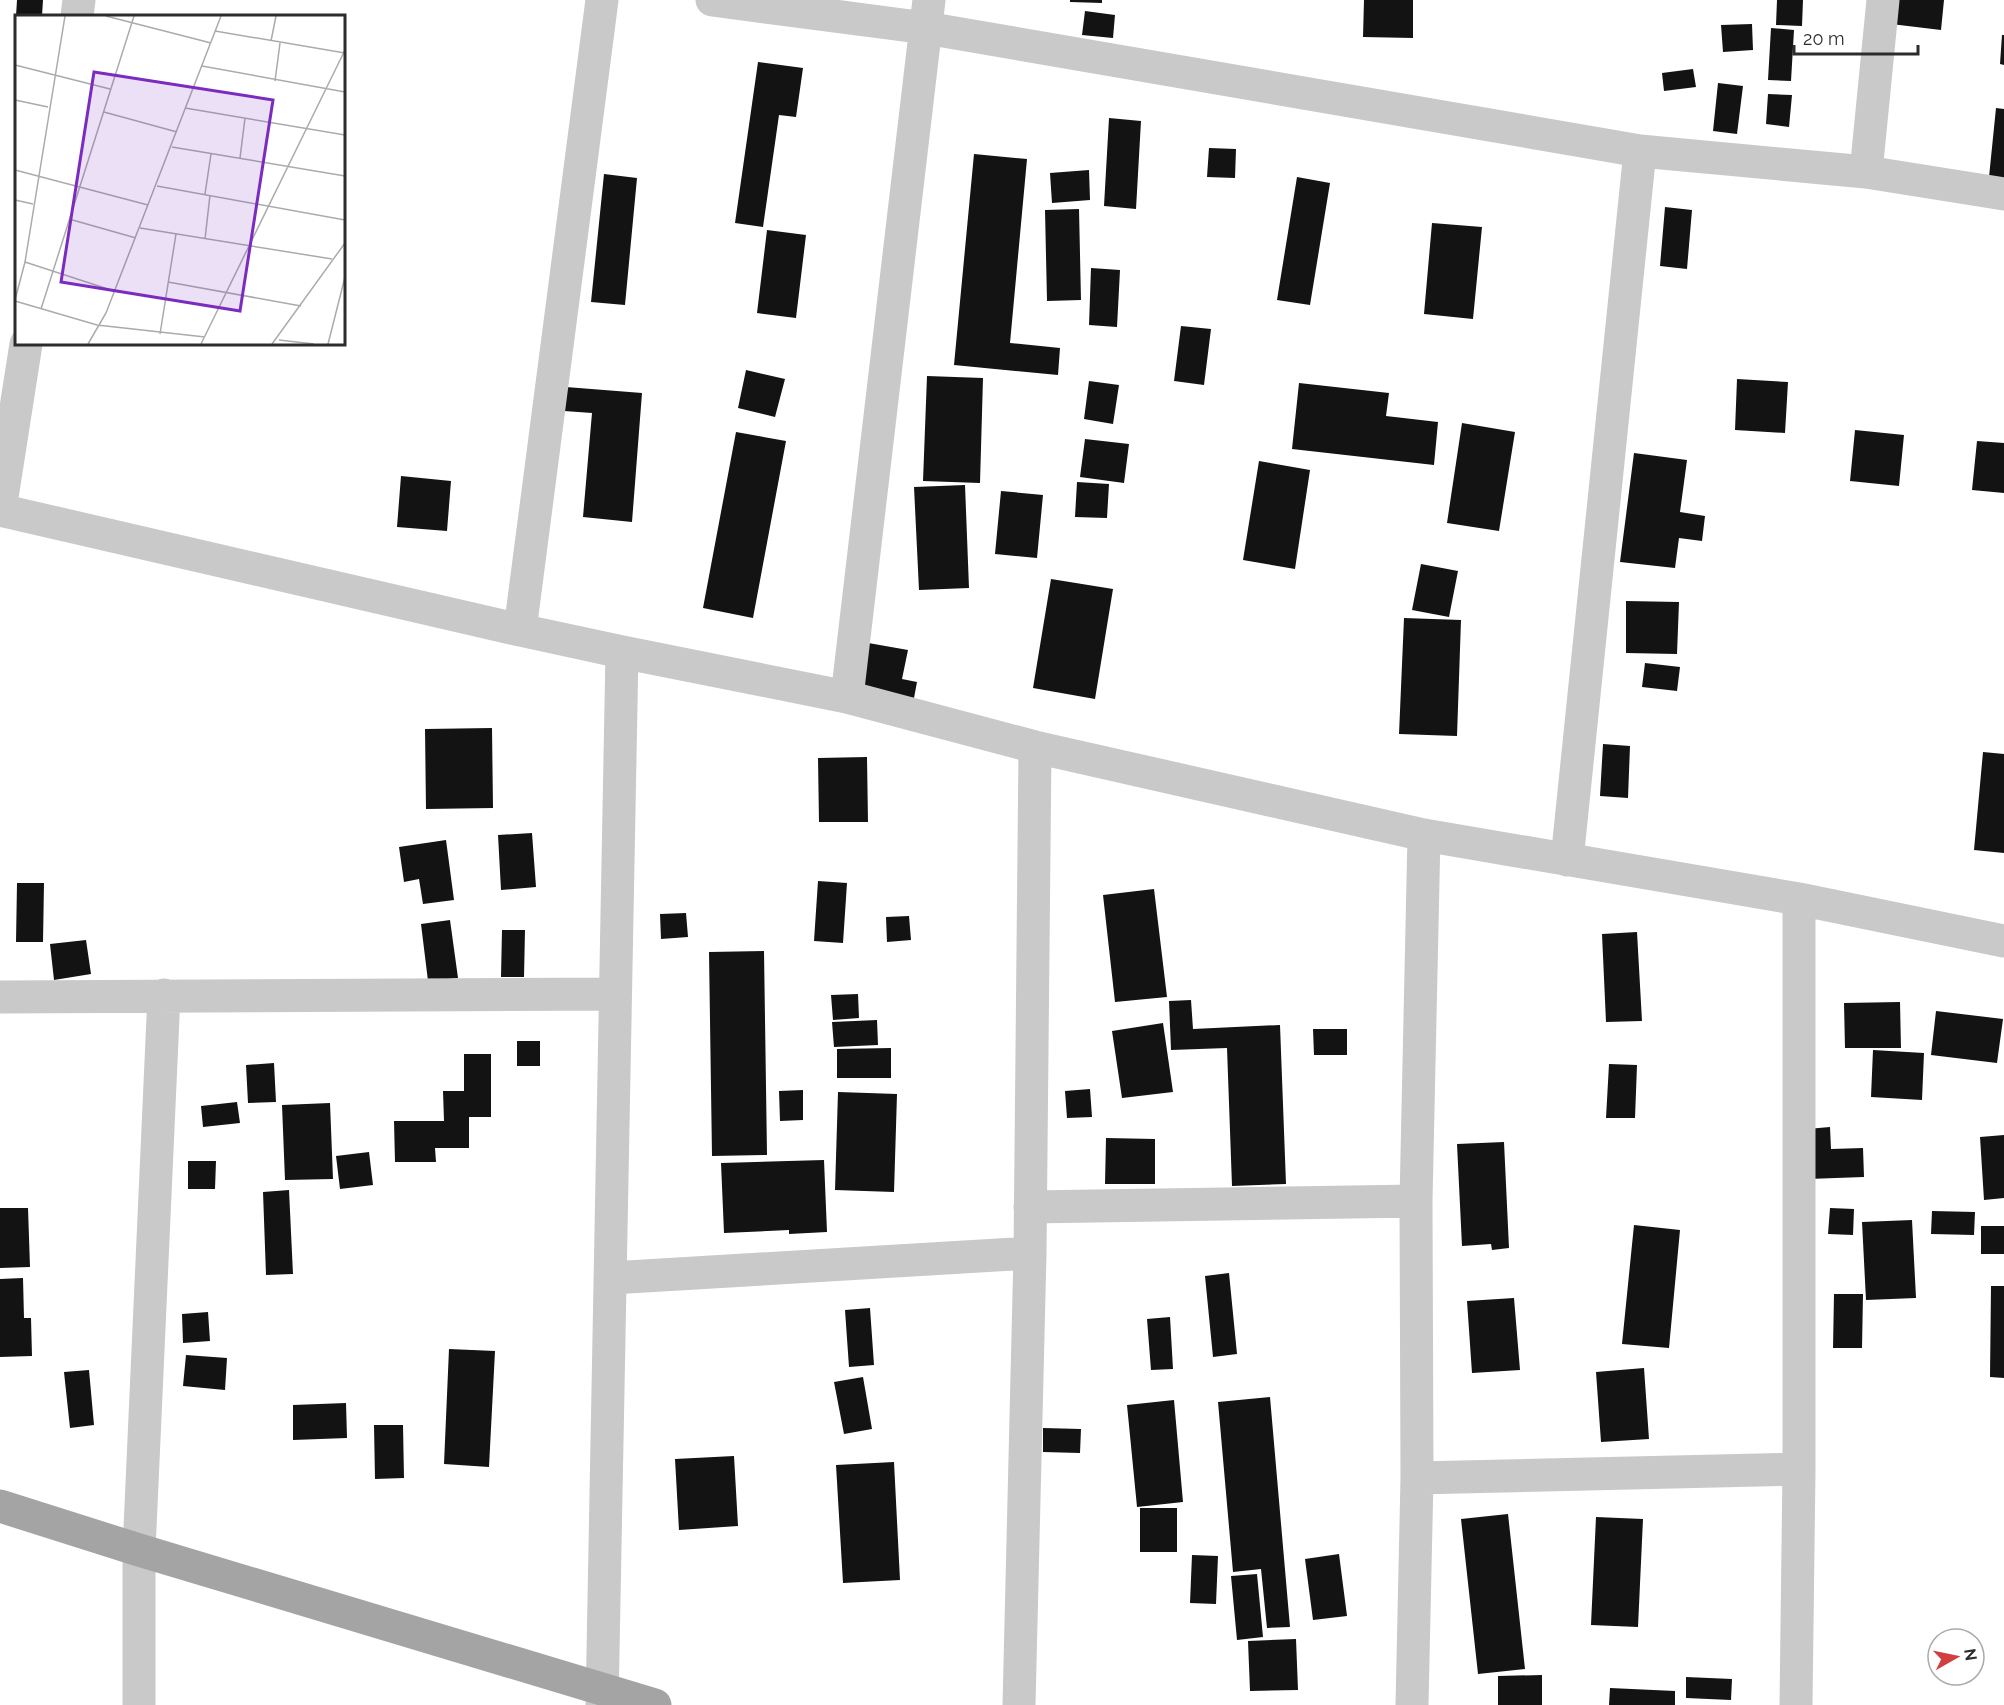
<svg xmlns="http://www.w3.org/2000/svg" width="2004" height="1705" font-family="Raleway,sans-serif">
<rect width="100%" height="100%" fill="#fff"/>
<path fill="#131313" d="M17 0H43L42 16H16Z
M1070 0H1102V3L1070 2Z
M1364 0H1413V38L1363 37Z
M1777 0H1803L1802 26 1776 25Z
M1893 0H1944L1941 30 1891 24Z
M1085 11 1115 15 1113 38 1082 35Z
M1752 24 1753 50 1723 52 1721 25Z
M1771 28 1794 30 1791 81 1768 80Z
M2002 35H2004V65L2000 64Z
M758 62 803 68 796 117 779 115 763 227 735 223Z
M1693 69 1696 87 1664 91 1662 73Z
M1718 83 1743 86 1737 134 1713 131Z
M1768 94 1792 95 1789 127 1766 124Z
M1996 108 2004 109V179L1989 177Z
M1109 118 1141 121 1136 209 1104 206Z
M1209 148 1236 149 1235 178 1207 177Z
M974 154 1027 159 1010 343 1060 348 1058 375 954 365Z
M1089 170 1090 200 1052 203 1050 173Z
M604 174 637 178 625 305 591 302Z
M1297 177 1330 183 1310 305 1277 300Z
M1665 207 1692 210 1687 269 1660 266Z
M1079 209 1081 300 1047 301 1045 210Z
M1432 223 1482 227 1473 319 1424 314Z
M767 230 806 235 796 318 757 313Z
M1091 268 1120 270 1117 327 1089 325Z
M1181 326 1211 329 1204 385 1174 381Z
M746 370 785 379 775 417 738 408Z
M927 376 983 378 980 483 923 481Z
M1737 379 1788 382 1785 433 1735 430Z
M1089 381 1119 385 1113 424 1084 419Z
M1299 383 1389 393 1386 416 1438 422 1434 465 1292 449Z
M566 387 642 393 632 522 583 517 592 413 564 411Z
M1462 423 1515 432 1499 531 1447 523Z
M1855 430 1904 435 1899 486 1850 481Z
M736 432 786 441 753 618 703 608Z
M1085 439 1129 444 1124 483 1080 477Z
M1977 441 2004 443V493L1972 490Z
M1634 453 1687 460 1680 512 1705 516 1702 541 1679 538 1675 568 1620 562Z
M1259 461 1310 470 1295 569 1243 560Z
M401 476 451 481 447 531 397 527Z
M1077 482 1109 484 1107 518 1075 517Z
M965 485 969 588 919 590 914 487Z
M1001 491 1043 495 1037 558 995 554Z
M1421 564 1458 571 1449 617 1412 610Z
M1051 579 1113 589 1095 699 1033 688Z
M1626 601 1679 602 1677 654 1626 653Z
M1404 618 1461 620 1457 736 1399 734Z
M857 641 908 650 902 679 917 682 914 698 849 686Z
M1645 663 1680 667 1677 691 1642 687Z
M492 728 493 808 426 809 425 729Z
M1603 744 1630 746 1628 798 1600 796Z
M1983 752 2004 754V853L1974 850Z
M867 757 868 822H819L818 758Z
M532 833 536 887 501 890 498 835Z
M446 840 454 900 423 904 419 879 404 882 399 847Z
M818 881 847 883 843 943 814 941Z
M17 883H44L43 942H16Z
M1154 889 1167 997 1115 1002 1103 895Z
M686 913 688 937 661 939 660 914Z
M909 916 911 940 887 942 886 917Z
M450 920 458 978 428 981 421 924Z
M502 930H525L524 977H501Z
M1637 932 1642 1021 1606 1022 1602 934Z
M86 940 91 974 54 980 50 944Z
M764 951 767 1155 712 1156 709 952Z
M858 994 859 1018 833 1020 831 995Z
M1191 1000 1193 1029 1280 1025 1286 1184 1232 1186 1227 1048 1171 1050 1169 1001Z
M1900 1002 1901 1048H1845L1844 1003Z
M1936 1011 2003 1019 1997 1063 1931 1055Z
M877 1020 878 1045 834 1047 832 1022Z
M1163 1023 1173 1092 1122 1098 1112 1031Z
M1313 1029H1347V1055H1314Z
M517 1041H540V1066H517Z
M891 1048V1078H837V1049Z
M1873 1050 1924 1053 1922 1100 1871 1097Z
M464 1054H491V1117H469V1148H435L436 1162H395L394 1121H444L443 1091H464Z
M274 1063 276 1102 248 1103 246 1065Z
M1609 1064 1637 1065 1635 1118H1606Z
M1090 1089 1092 1117 1067 1118 1065 1091Z
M803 1090V1120L780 1121 779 1091Z
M838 1092 897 1094 894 1192 835 1190Z
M237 1102 240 1123 203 1127 201 1106Z
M330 1103 333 1179 285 1180 282 1105Z
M1830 1127 1831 1149 1863 1148 1864 1177 1808 1179 1807 1129Z
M2004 1135V1198L1984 1200 1980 1137Z
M1106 1138 1155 1139V1184H1105Z
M1504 1142 1509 1248 1492 1250 1491 1244 1462 1246 1457 1144Z
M369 1152 373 1185 340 1189 336 1156Z
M824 1160 827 1232 789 1234V1230L724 1233 721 1163Z
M188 1161H216L215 1189H188Z
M289 1190 293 1274 266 1275 263 1192Z
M0 1208H28L30 1267 0 1268Z
M1830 1208 1854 1209 1853 1235 1828 1234Z
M1932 1211 1975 1212 1974 1235 1931 1234Z
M1912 1220 1916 1298 1866 1300 1862 1222Z
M1634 1225 1680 1230 1669 1348 1622 1344Z
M1981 1226H2004V1254H1981Z
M1229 1273 1237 1354 1213 1357 1205 1276Z
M23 1278 24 1318H31L32 1356 0 1357V1279Z
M1991 1286H2004V1378L1990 1377Z
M1834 1294H1863L1862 1348H1833Z
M1514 1298 1520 1370 1472 1373 1467 1301Z
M870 1308 874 1365 849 1367 845 1310Z
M208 1312 210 1341 183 1343 182 1314Z
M1170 1317 1173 1369 1151 1370 1147 1319Z
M449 1349 495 1351 489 1467 444 1464Z
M186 1355 227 1358 225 1390 183 1386Z
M1644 1368 1649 1439 1601 1442 1596 1372Z
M89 1370 94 1425 70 1428 64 1372Z
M863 1377 872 1429 844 1434 834 1382Z
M1270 1397 1290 1627 1267 1628 1261 1569 1233 1572 1218 1402Z
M1174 1400 1183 1502 1137 1507 1127 1405Z
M346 1403 347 1438 293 1440V1405Z
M374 1425H403L404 1478 375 1479Z
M1043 1428 1081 1429 1080 1453 1043 1452Z
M734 1456 738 1526 679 1530 675 1459Z
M894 1462 900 1580 843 1583 836 1465Z
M1140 1508H1177V1552H1140Z
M1508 1514 1525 1669 1478 1674 1461 1519Z
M1596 1517 1643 1519 1638 1627 1591 1625Z
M1339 1554 1347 1616 1313 1620 1305 1559Z
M1192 1555 1218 1556 1216 1604 1190 1603Z
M1257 1574 1263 1637 1237 1640 1231 1576Z
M1296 1639 1298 1690 1250 1691 1248 1641Z
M1542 1675V1705H1498V1676Z
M1686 1677 1732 1679 1731 1700 1686 1698Z
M1610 1688 1675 1691V1705H1609Z"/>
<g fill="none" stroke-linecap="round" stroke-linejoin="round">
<path stroke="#c9c9c9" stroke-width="33" d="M712 0 926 28 1640 151 1866 172 2004 194
M77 16 79 0
M1866 172 1883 0
M26 344 0 510 520 630 622 652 847 697 1035 747 1424 835 1799 899 2004 941
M520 630 602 0
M847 697 929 0
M1567 860 1640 151
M0 997 615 994
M1030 1207 1416 1201
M611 1278 1030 1253
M1417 1478 1799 1469
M139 1705V1550L164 995
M602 1705 622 652
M1019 1705 1030 1253 1035 747
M1412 1705 1417 1478 1416 1201 1424 835
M1796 1705 1799 1469V899"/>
<path stroke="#a4a4a4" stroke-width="33" d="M0 1506 139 1550 655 1705"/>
</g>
<g transform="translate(15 15)">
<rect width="330" height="330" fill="#fff"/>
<path fill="none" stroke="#ababab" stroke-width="1.5" d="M91 1 196 28M200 16 330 38M256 26 261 1M0 50 95 74M187 51 330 77M260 66 265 28M0 85 33 92M170 93 330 120M89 97 162 117M157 132 330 161M225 143 230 103M0 155 133 190M142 171 330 205M190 179 196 139M0 185 18 189M54 204 121 223M125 213 317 244M190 224 195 180M10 247 99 276M153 267 286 291M0 285 10 247 50 1M0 286 82 310 190 322M26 294 119 1M145 319 161 219M264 325 299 329M73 329 91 298 206 1M186 329 330 35M257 329 330 228M313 329 330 262"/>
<path fill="#7b2cbf" fill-opacity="0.15" stroke="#7b2cbf" stroke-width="3" d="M79 57 258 85 225 296 46 267Z"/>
<rect width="330" height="330" fill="none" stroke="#2c2c2c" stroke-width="3"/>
</g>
<g transform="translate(1956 1657) rotate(81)"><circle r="28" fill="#ffffff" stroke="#ababab" stroke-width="1.5"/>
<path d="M0-4.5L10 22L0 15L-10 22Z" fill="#d23f40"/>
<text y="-9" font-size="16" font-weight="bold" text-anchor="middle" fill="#2c2c2c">N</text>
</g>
<path d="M1794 45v9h124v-9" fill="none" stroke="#2c2c2c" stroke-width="3"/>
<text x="1803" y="45" font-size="18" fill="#2c2c2c" stroke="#ffffff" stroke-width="4.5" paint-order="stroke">20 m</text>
</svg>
